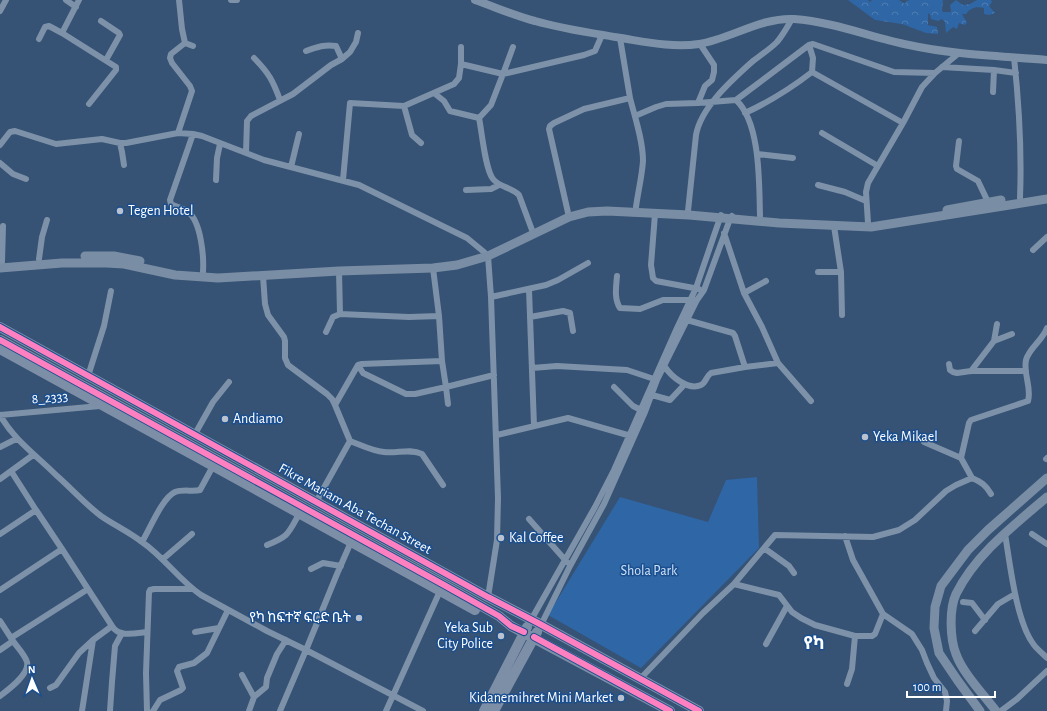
<svg xmlns="http://www.w3.org/2000/svg" width="1047" height="711" font-family="'Alegreya Sans','Noto Sans Ethiopic',sans-serif">
<defs>
<pattern id="forest-crowns" width="20" height="18" patternUnits="userSpaceOnUse"><rect width="20" height="18" fill="#2f66a5"/><path d="M2 6a3 3 0 1 1 6 0M12 15a3 3 0 1 1 6 0" fill="none" stroke="#4e7db2"/></pattern>
</defs>
<rect width="100%" height="100%" fill="#365274"/>
<path fill="#2f66a5" d="M757 477 759 548 641 668 548 615 620 497 708 522 726 480Z"/>
<path fill="url(#forest-crowns)" d="M848 0H868L870 2 872 0H899L905 4 906 1 910 0H943L942 10 943 12H951L950 5 956 0 963 5 970 4 977 0H991L992 2 989 6 995 13 989 15 984 14V8C976 6 970 8 966 14H962L967 23 965 25 959 23 957 29 953 27 946 33 945 22 942 19 938 21 931 19 930 15 928 13V25L937 27 938 34 926 33 902 24 875 20Z"/>
<g fill="none" stroke-linecap="round" stroke-linejoin="round">
<path stroke="#7d92a8" stroke-width="6" d="M66 0 76 7
M179 0 182 29 185 43 193 46
M231 0H237
M0 11 6 0
M101 21 119 33 120 35 106 60
M62 33 79 0
M39 39 45 27 49 26 62 33 116 67V70L89 104
M700 44 714 65V72L712 80 705 86 698 103 736 100C761 123 759 185 760 216
M306 51C317 47 325 44 336 46L342 59
M1014 57C1019 104 1022 150 1020 198
M254 58C269 73 273 81 280 100
M461 64V47
M942 67 994 70 1016 73
M812 72 903 123
M993 92 994 70
M434 93 444 101 450 111 479 118
M630 98C635 118 643 140 643 161 642 176 638 192 636 207
M736 100 809 45 813 44 894 72 935 73
M404 106 412 135 421 143
M745 113C769 102 790 89 812 72L813 58 809 45
M635 116 656 107 666 104 698 103
M479 118 491 105 503 74 584 55 595 51 602 35
M479 118C482 132 485 169 493 179 500 188 512 187 519 195L532 230
M178 133 192 91 190 86 172 63 170 58 171 54 185 43
M822 133 878 166
M193 134 170 200 171 204C176 207 183 208 188 212 201 221 204 257 203 272
M959 141 956 166 957 169 978 181 988 202
M120 143 122 152 124 165
M0 145 10 132 15 131 56 144 102 139 120 143H126L178 133 193 134 202 136 264 160 359 185 467 238 484 252 488 256 491 297 498 498 497 540 488 597
M246 153 247 121 251 116 293 94 331 65 342 59 350 52 356 42 358 33
M757 154 793 158
M0 163 13 174 26 179
M291 167 299 134
M216 180 217 158 220 144
M343 180 350 103 404 106 454 84 459 78 461 64 503 74 513 47
M818 185 845 192 866 201
M466 190 491 189 499 185
M688 211 696 135C701 107 732 80 753 61 761 55 770 49 777 42 783 35 788 26 792 19
M655 214 651 265 653 278 656 281 699 289
M569 217 549 129 550 126 554 123 584 109 630 98 620 38
M868 223 866 192 868 183 903 123 922 87 935 73 959 53
M834 226 841 272 842 315
M724 233 744 293 762 327 778 363
M1033 250 1047 237
M39 259 42 237 47 220
M2 262 3 226
M433 268 439 316 442 361 446 387 494 375
M339 271 340 314 409 317 439 316
M818 272H841
M263 276 265 304 268 315 284 337 285 341V358L288 365 327 394 332 399 335 405 350 441 316 502
M617 276C616 287 614 299 620 308L640 309 663 300H694
M529 289 534 426
M744 293 766 281
M491 297 546 285 558 280 588 263
M530 317 563 311 570 313 573 331
M687 320 733 333 735 336 745 367
M326 332 333 317 340 314
M994 341 1012 334
M949 364 950 370 953 372 957 373 971 371H1026
M358 365 363 373 406 394H415L446 387 448 404
M665 367C671 376 688 391 701 385 706 383 706 376 711 373L745 367 778 363 811 401
M532 368 557 366 627 370 657 380
M971 371 994 341 997 324
M88 376 104 326 111 291
M614 387 633 406 643 411
M652 395 670 400 685 384
M335 405 358 365 361 364 442 361
M0 415C14 440 36 455 56 475 71 488 85 504 101 516 114 525 129 532 142 542 164 557 179 580 201 595L267 631 306 650 280 711
M0 415 100 406
M195 434 213 402 229 382
M497 435 568 418 631 436
M350 441C361 445 372 451 384 452 397 454 409 448 422 454L443 485
M924 442 961 458 972 478
M0 447 16 439
M961 458 969 423 971 420 1028 401C1032 388 1023 374 1026 360 1029 348 1043 340 1047 328
M1046 459 1047 458
M11 471 36 510
M0 479 33 455
M529 519 567 562
M0 534 36 510 62 549 0 590
M1005 534C1010 563 1016 622 1034 645 1038 650 1043 654 1047 658
M1032 534 1047 544
M845 536 853 560 883 614 912 634 922 650 927 663 934 678 945 692 947 701 946 711
M142 542C150 529 162 498 175 492 183 489 193 492 200 490L213 466
M351 542 337 574 306 650 423 711
M267 545C289 536 288 534 299 514
M764 548 789 566 794 573
M62 549 112 626 93 640 82 711
M163 559 192 534
M311 569 323 563 341 566
M734 584 779 595 792 612 801 618 815 625 855 636 852 669 847 684
M963 602 972 603 985 620
M531 620 595 507 614 470 677 328 696 288 721 215
M0 621 13 641 0 650
M541 625 570 566 604 504 645 412 657 380 697 300 704 290 730 219 732 216
M112 626C119 638 136 633 147 632
M975 631 998 604 1015 594
M195 632 219 628
M855 636H872L875 634 883 614
M11 638 88 589
M766 644 787 606
M242 675 254 697
M640 679 703 613 734 584 775 535 873 537 899 530 915 520 946 491 956 485 972 478C981 482 986 485 991 494
M50 688 56 685 79 653 93 640
M0 696C8 690 30 674 27 662 25 655 17 647 13 641
M110 711 112 682 115 646 122 633
M147 711 146 673 149 592 150 590 154 589H191
M153 711 160 700 181 690 183 688 177 671 179 667 194 663 207 653 228 610
M249 711 254 697 266 687 267 678 277 654 286 640
M386 711 440 591
M1001 711 1017 699 1047 671"/>
<path stroke="#7d92a8" stroke-width="8" d="M475 0C495 7 515 16 535 21 563 29 592 33 621 38 646 42 673 48 699 44 730 39 762 17 794 19 834 22 870 37 909 45 954 55 1001 56 1047 60"/>
<path stroke="#798da4" stroke-width="9" d="M947 210 1001 200
M85 256H114L140 261
M0 268 62 263H106L124 264 175 275 218 278 339 271 433 268 457 265 488 256 569 217 588 212 607 211 689 215 779 223 871 227 1047 199
M980 711 958 681 939 653 934 628 935 607 941 586 968 550 988 530 1047 478
M996 711C984 695 962 672 956 654 950 639 949 609 956 594 976 554 1013 526 1047 497"/>
<path stroke="#7d8ea7" stroke-width="10" d="M0 327 488 597 538 623 699 711
M0 340 444 585 499 616 511 626 670 711
M0 349 475 610
M484 711 527 627
M494 711 537 632"/>
<defs>
<path id="cycleway" d="M0 327 488 597 538 623 699 711
M0 340 444 585 499 616 511 626 524 632
M534 637 670 711"/>
</defs>
<use href="#cycleway" stroke="#1b4f8f" stroke-width="8"/>
<use href="#cycleway" stroke="#ff80c0" stroke-width="6"/>
</g>
<g fill="#b9c2ce" stroke="#1b4f8f" stroke-width="1.5">
<circle cx="120" cy="211" r="4"/>
<circle cx="225" cy="419" r="4"/>
<circle cx="865" cy="437" r="4"/>
<circle cx="501" cy="538" r="4"/>
<circle cx="359" cy="618" r="4"/>
<circle cx="501" cy="636" r="4"/>
<circle cx="621" cy="698" r="4"/>
</g>
<g text-anchor="middle" dominant-baseline="central" stroke-width="3" stroke-linejoin="round" paint-order="stroke">
<g font-size="14" fill="#fff" stroke="#1b4f8f" text-anchor="start">
<text x="128" y="211">Tegen Hotel</text>
<text x="233" y="419">Andiamo</text>
<text x="873" y="437">Yeka Mikael</text>
<text x="509" y="538">Kal Coffee</text>
<text x="351" y="618" text-anchor="end">የካ ከፍተኛ ፍርድ ቤት</text>
<text x="493" y="628" text-anchor="end">Yeka Sub<tspan x="493" dy="16">City Police</tspan></text>
<text x="613" y="698" text-anchor="end">Kidanemihret Mini Market</text>
</g>
<g font-size="14" fill="#fff" stroke="#1b4f8f">
<text transform="translate(50 398) rotate(-5)">8_2333</text>
<text transform="translate(355 509) rotate(29)">Fikre Mariam Aba Techan Street</text>
</g>
<g font-size="14" fill="#cfe3fa" stroke="#1b4f8f">
<text x="649" y="571">Shola Park</text>
</g>
<g font-size="18" font-weight="bold" fill="#fff" stroke="#1b4f8f">
<text x="814" y="644">የካ</text>
</g>
</g>
<g transform="translate(32 679) rotate(358)" stroke="#1b4f8f" stroke-width="3" paint-order="stroke">
<path d="M0-3L7 15L0 10L-7 15Z" fill="#ffffff"/>
<text y="-6" font-size="11" font-weight="bold" text-anchor="middle" fill="#ffffff">N</text>
</g>
<path d="M907 691v6h88v-6" fill="none" stroke="#ffffff" stroke-width="2"/>
<text x="913" y="691" font-size="12" fill="#ffffff" stroke="#1b4f8f" stroke-width="3" paint-order="stroke">100 m</text>
</svg>
